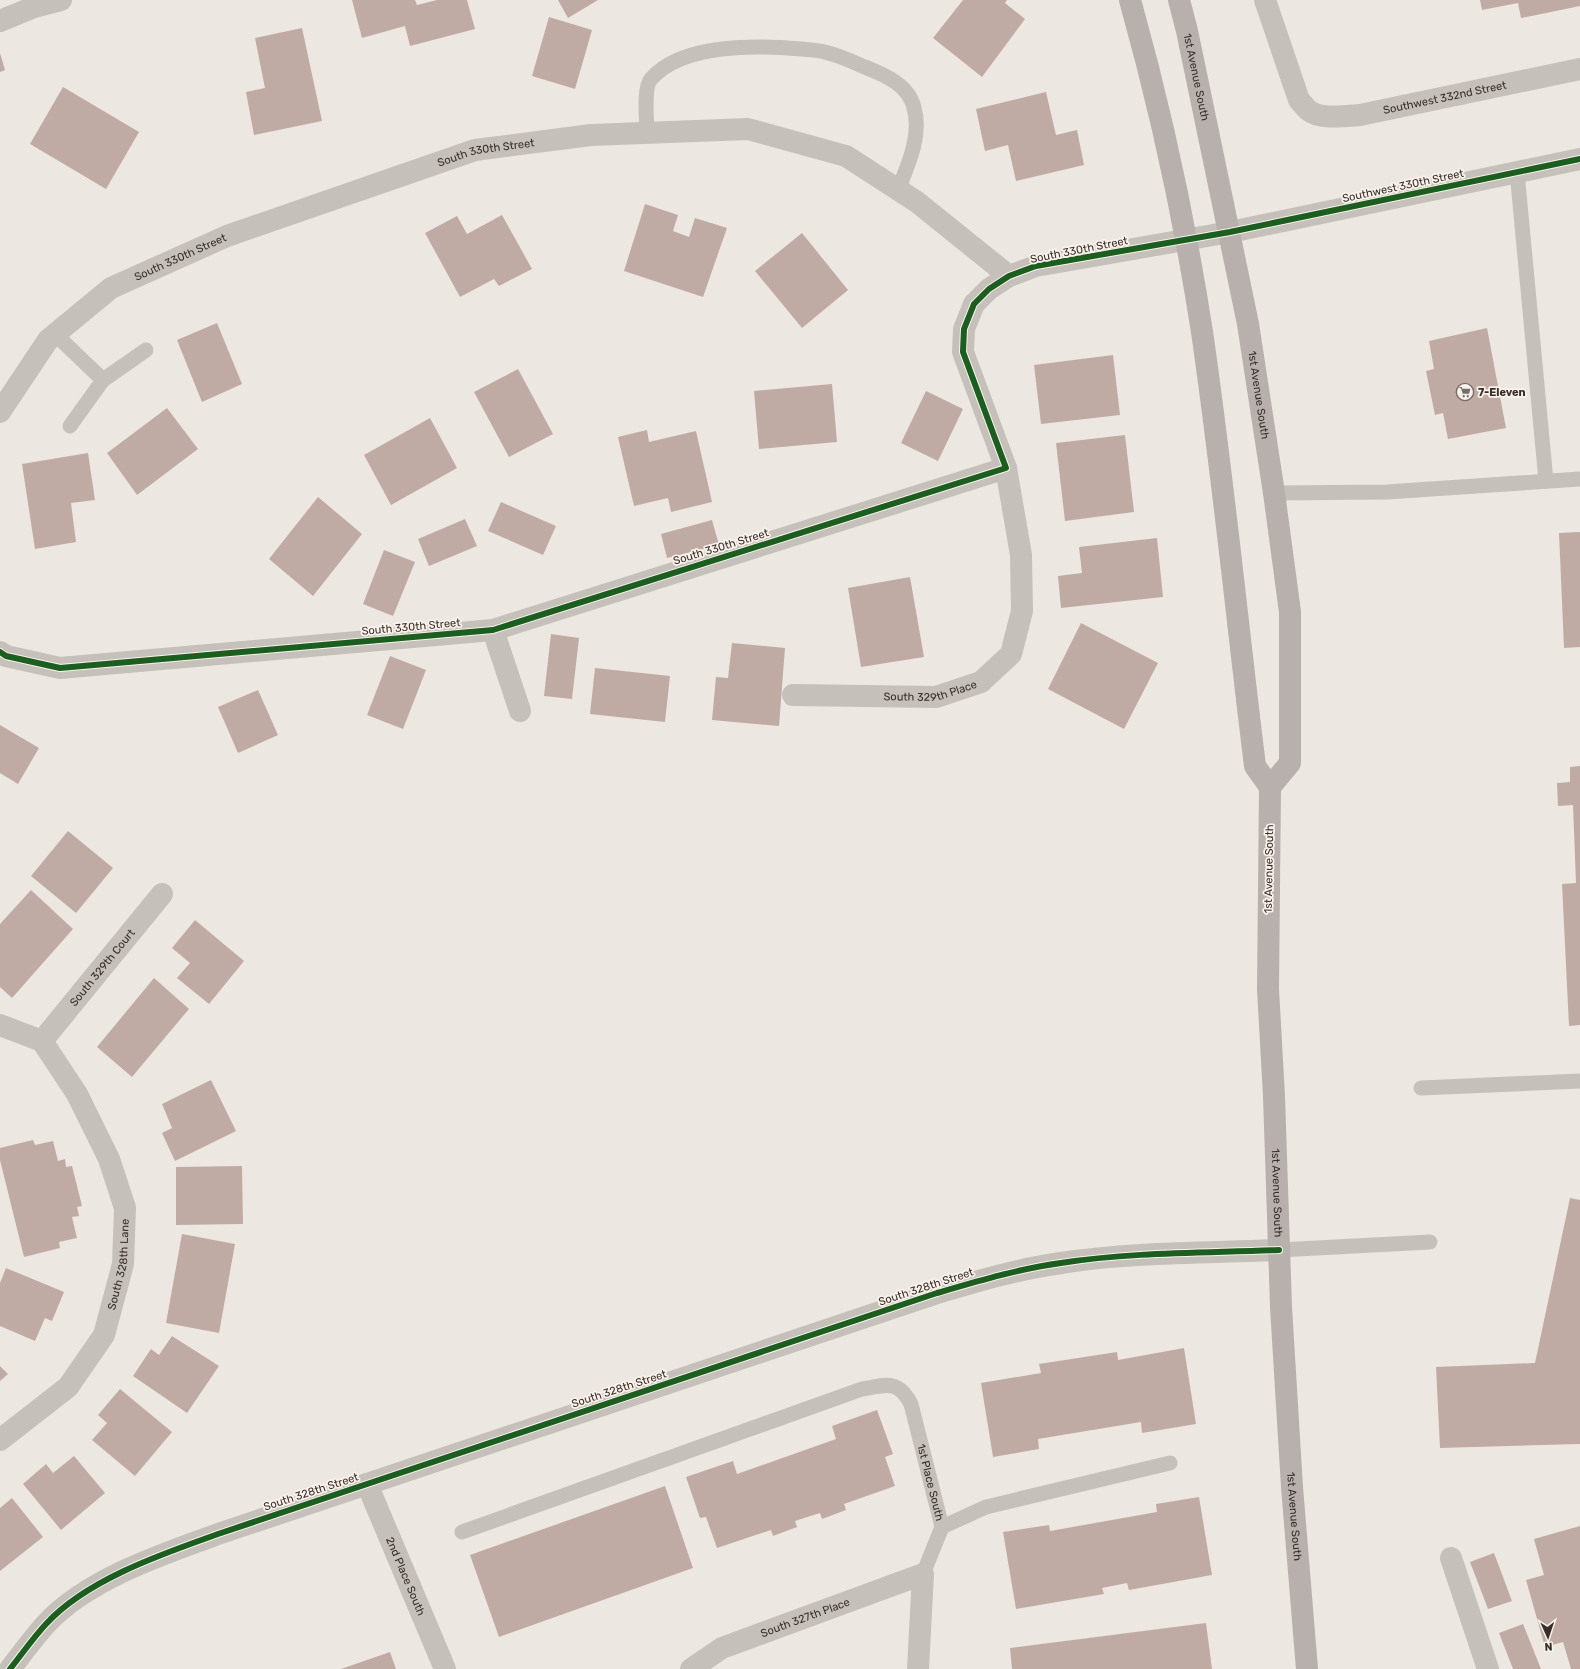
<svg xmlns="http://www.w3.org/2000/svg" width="1580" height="1669" font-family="Rubik,sans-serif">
<rect width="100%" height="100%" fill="#ede7e2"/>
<path fill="#c0aba4" d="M352 0H415L417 5 437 0H467L475 29 410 46 405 26 362 38Z
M558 0H598L568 18Z
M963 0H1007L1005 3 1025 19 982 77 933 38Z
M1480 0H1580V6L1521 18 1518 3 1482 10Z
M549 17 592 30 575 89 532 76Z
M302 28 322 121 254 135 246 92 265 88 255 38Z
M0 53 5 70 0 72Z
M63 87 139 132 106 189 30 144Z
M1046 92 1056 135 1077 130 1084 165 1016 181 1008 145 985 151 976 109Z
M645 204 678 215 673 231 689 237 695 218 727 228 703 297 624 271Z
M502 215 532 269 499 286 494 279 460 297 425 233 457 216 467 234Z
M802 233 848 290 802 328 755 271Z
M217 323 242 384 202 402 177 340Z
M1487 328 1506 428 1448 439 1443 413 1435 415 1426 371 1434 369 1429 341Z
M1113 355 1120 415 1041 424 1034 365Z
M518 369 553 434 509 457 474 392Z
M832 384 837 442 759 449 754 391Z
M926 391 963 409 938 461 901 443Z
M167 408 198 449 137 495 107 453Z
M430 418 457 468 391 505 364 455Z
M647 430 649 442 696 431 712 502 671 512 668 498 634 506 618 437Z
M1125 435 1134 512 1065 521 1056 443Z
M88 453 95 500 71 503 76 542 35 549 22 464Z
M318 497 362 534 313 596 269 559Z
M501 502 556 526 543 555 488 531Z
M465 519 477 546 429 566 418 539Z
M712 520 719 545 667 558 661 534Z
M1580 532V647L1564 648 1559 533Z
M1157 538 1163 597 1061 608 1058 576 1082 573 1079 547Z
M384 550 415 562 393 616 363 604Z
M910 577 924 657 861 667 848 588Z
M1081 623 1158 663 1124 729 1048 689Z
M551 634 579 638 572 699 544 696Z
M732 643 785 648 779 726 712 720 716 677 728 678Z
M390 656 426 670 403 729 367 715Z
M595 668 670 676 665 722 590 714Z
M258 690 278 735 238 753 218 707Z
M0 725 39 748 18 784 0 773Z
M1580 766V1025L1569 1026 1562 884 1576 883 1573 805 1558 806 1557 783 1570 782V767Z
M68 831 113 868 76 913 31 876Z
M31 890 73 929 12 998 0 987V924Z
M195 920 244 961 209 1004 177 978 190 963 172 948Z
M154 978 189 1009 132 1077 97 1047Z
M211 1080 236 1131 175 1161 162 1133 172 1128 162 1104Z
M33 1140 35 1145 53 1141 58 1161 65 1159 66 1167 72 1166 82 1206 77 1207 79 1216 72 1217 77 1238 59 1242 60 1248 24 1257 0 1160V1148Z
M242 1166 243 1224 176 1225V1167Z
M1570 1198 1580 1200V1444L1440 1448 1436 1367 1535 1363Z
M182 1234 235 1244 219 1333 166 1323Z
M6 1268 64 1292 52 1321 45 1318 35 1341 0 1326V1283Z
M172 1336 219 1366 187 1413 133 1376 151 1349 159 1355Z
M1184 1348 1196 1424 1142 1433 1141 1422 1038 1439 1039 1449 993 1457 981 1383 1041 1373 1039 1364 1117 1352 1118 1360Z
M0 1366 8 1374 0 1381Z
M120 1389 172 1432 135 1476 92 1440 107 1423 98 1415Z
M877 1410 893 1454 885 1457 895 1486 844 1504 846 1510 822 1519 820 1513 795 1521 797 1527 773 1536 771 1530 717 1548 706 1517 700 1518 686 1477 733 1461 737 1474 836 1439 832 1426Z
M74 1456 105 1493 61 1530 23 1484 46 1464 53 1473Z
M665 1486 693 1568 499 1637 470 1555Z
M1199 1497 1212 1575 1129 1590 1127 1583 1102 1588 1104 1594 1016 1609 1003 1532 1049 1525 1050 1531 1157 1512 1156 1504Z
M12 1498 43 1537 0 1571V1508Z
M1580 1526V1669H1571L1563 1642 1545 1647 1526 1580 1544 1575 1534 1539Z
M1494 1553 1512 1601 1488 1609 1470 1562Z
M1206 1623 1212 1669H1012L1010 1648Z
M1523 1624 1541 1669H1513L1499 1633Z
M390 1652 396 1669H341Z"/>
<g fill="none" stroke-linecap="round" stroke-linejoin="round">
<g stroke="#c6c0bb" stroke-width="15">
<path d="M647 133C647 121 643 88 651 79 682 43 758 45 801 49 810 50 820 50 828 53 841 56 853 62 865 67 885 75 909 85 914 108 922 135 908 165 898 190"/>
<path d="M1517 172 1546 481"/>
<path d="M55 334 103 380 70 426"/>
<path d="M103 380 146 350"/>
<path d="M1274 493 1387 492 1580 479"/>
<path d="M1421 1088 1580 1081"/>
<path d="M1279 1250 1430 1242"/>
<path d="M942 1527 986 1507 1170 1463"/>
<path id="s1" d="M462 1532 862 1389C886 1385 898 1379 911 1404L942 1527 923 1574"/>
</g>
<g stroke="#c6c0bb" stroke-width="22">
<path id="s2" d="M1265 0 1299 100C1302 103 1305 107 1308 110 1320 120 1345 116 1360 115L1580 69"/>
<path d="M0 21 34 7 61 0"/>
<path id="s3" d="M0 412 48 340 111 288 227 236 475 150 591 135 748 129 846 156 917 202 1009 276"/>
<path d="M493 630 520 711"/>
<path d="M0 652 6 656 60 668 493 630 1006 468 963 352 964 329 974 304 989 289 1009 276 1036 266 1230 232"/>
<path id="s4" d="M793 695 936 697 981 682 1011 654 1022 611 1021 555 1006 468"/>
<path d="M0 1025 42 1041"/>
<path id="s5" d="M42 1041 162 894"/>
<path id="s6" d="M0 1440 68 1387 104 1335 123 1264 125 1208 109 1159 77 1094 42 1041"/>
<path id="s7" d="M367 1484 445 1669"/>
<path d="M1451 1558 1488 1669"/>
<path id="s8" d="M691 1669 722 1648 923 1574 918 1669"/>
</g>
<path stroke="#c6c0bb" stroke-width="22" d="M1230 232 1580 159
M10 1669C22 1654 33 1638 46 1624 87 1579 165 1553 221 1533L937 1293C978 1281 1018 1269 1061 1263 1130 1252 1208 1253 1279 1250"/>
<g stroke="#b7b0ac" stroke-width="22">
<path id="s9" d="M1130 0C1160 107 1185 222 1202 332 1223 476 1237 621 1255 766L1270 787 1268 989 1274 1096 1281 1307 1292 1487 1307 1669"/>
<path id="s10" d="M1179 0 1187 31 1248 324 1274 493 1290 612V763L1270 787"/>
</g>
<defs>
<path id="cycleway" d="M0 652 6 656 60 668 493 630 1006 468 963 352 964 329 974 304 989 289 1009 276 1036 266 1230 232 1580 159
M10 1669C22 1654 33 1638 46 1624 87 1579 165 1553 221 1533L937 1293C978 1281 1018 1269 1061 1263 1130 1252 1208 1253 1279 1250"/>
</defs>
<use href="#cycleway" stroke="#f9f2ea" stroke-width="8"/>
<use href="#cycleway" stroke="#1b5e20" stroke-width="6"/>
</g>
<defs>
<symbol id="supermarket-ring" viewBox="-11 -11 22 22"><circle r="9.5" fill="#f9f2ea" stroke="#776e6a" stroke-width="1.5"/><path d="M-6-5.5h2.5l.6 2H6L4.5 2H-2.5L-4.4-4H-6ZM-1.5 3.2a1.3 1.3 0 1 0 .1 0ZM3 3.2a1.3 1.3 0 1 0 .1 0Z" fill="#776e6a"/></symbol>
</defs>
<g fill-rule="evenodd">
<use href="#supermarket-ring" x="1455" y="382" width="20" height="20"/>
</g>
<g text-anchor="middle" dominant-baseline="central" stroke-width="3.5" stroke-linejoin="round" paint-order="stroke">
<g font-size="11" fill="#372d29" stroke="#f9f2ea">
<text stroke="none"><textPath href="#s10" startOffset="79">1st Avenue South</textPath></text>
<text stroke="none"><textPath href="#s2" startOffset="259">Southwest 332nd Street</textPath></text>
<text stroke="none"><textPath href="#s3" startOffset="568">South 330th Street</textPath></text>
<text transform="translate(1403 186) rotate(-12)">Southwest 330th Street</text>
<text transform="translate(1079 250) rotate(-11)">South 330th Street</text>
<text stroke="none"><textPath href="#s3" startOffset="244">South 330th Street</textPath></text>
<text stroke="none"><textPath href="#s10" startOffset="403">1st Avenue South</textPath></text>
<text transform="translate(721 547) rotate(-17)">South 330th Street</text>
<text transform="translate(411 627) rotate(-5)">South 330th Street</text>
<text stroke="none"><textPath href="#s4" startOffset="138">South 329th Place</textPath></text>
<text transform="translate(1269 869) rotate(-89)">1st Avenue South</text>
<text stroke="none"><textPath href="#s5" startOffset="95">South 329th Court</textPath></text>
<text stroke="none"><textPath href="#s9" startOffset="1209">1st Avenue South</textPath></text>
<text stroke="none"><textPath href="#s6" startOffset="222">South 328th Lane</textPath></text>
<text transform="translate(926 1287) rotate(-18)">South 328th Street</text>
<text transform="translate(619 1389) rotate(-18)">South 328th Street</text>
<text stroke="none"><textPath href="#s1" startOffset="563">1st Place South</textPath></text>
<text transform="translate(311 1492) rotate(-18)">South 328th Street</text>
<text stroke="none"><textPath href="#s9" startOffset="1533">1st Avenue South</textPath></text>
<text stroke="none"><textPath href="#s7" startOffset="100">2nd Place South</textPath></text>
<text stroke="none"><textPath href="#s8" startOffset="126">South 327th Place</textPath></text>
</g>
<g font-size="11" font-weight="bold" fill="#372d29" stroke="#f9f2ea" text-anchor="start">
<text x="1478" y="392">7-Eleven</text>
</g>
</g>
<g transform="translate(1548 1637) rotate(177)" stroke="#f9f2ea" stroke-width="3" paint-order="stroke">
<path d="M0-3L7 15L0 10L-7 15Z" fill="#372d29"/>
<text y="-6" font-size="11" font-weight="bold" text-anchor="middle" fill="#372d29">N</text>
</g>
</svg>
